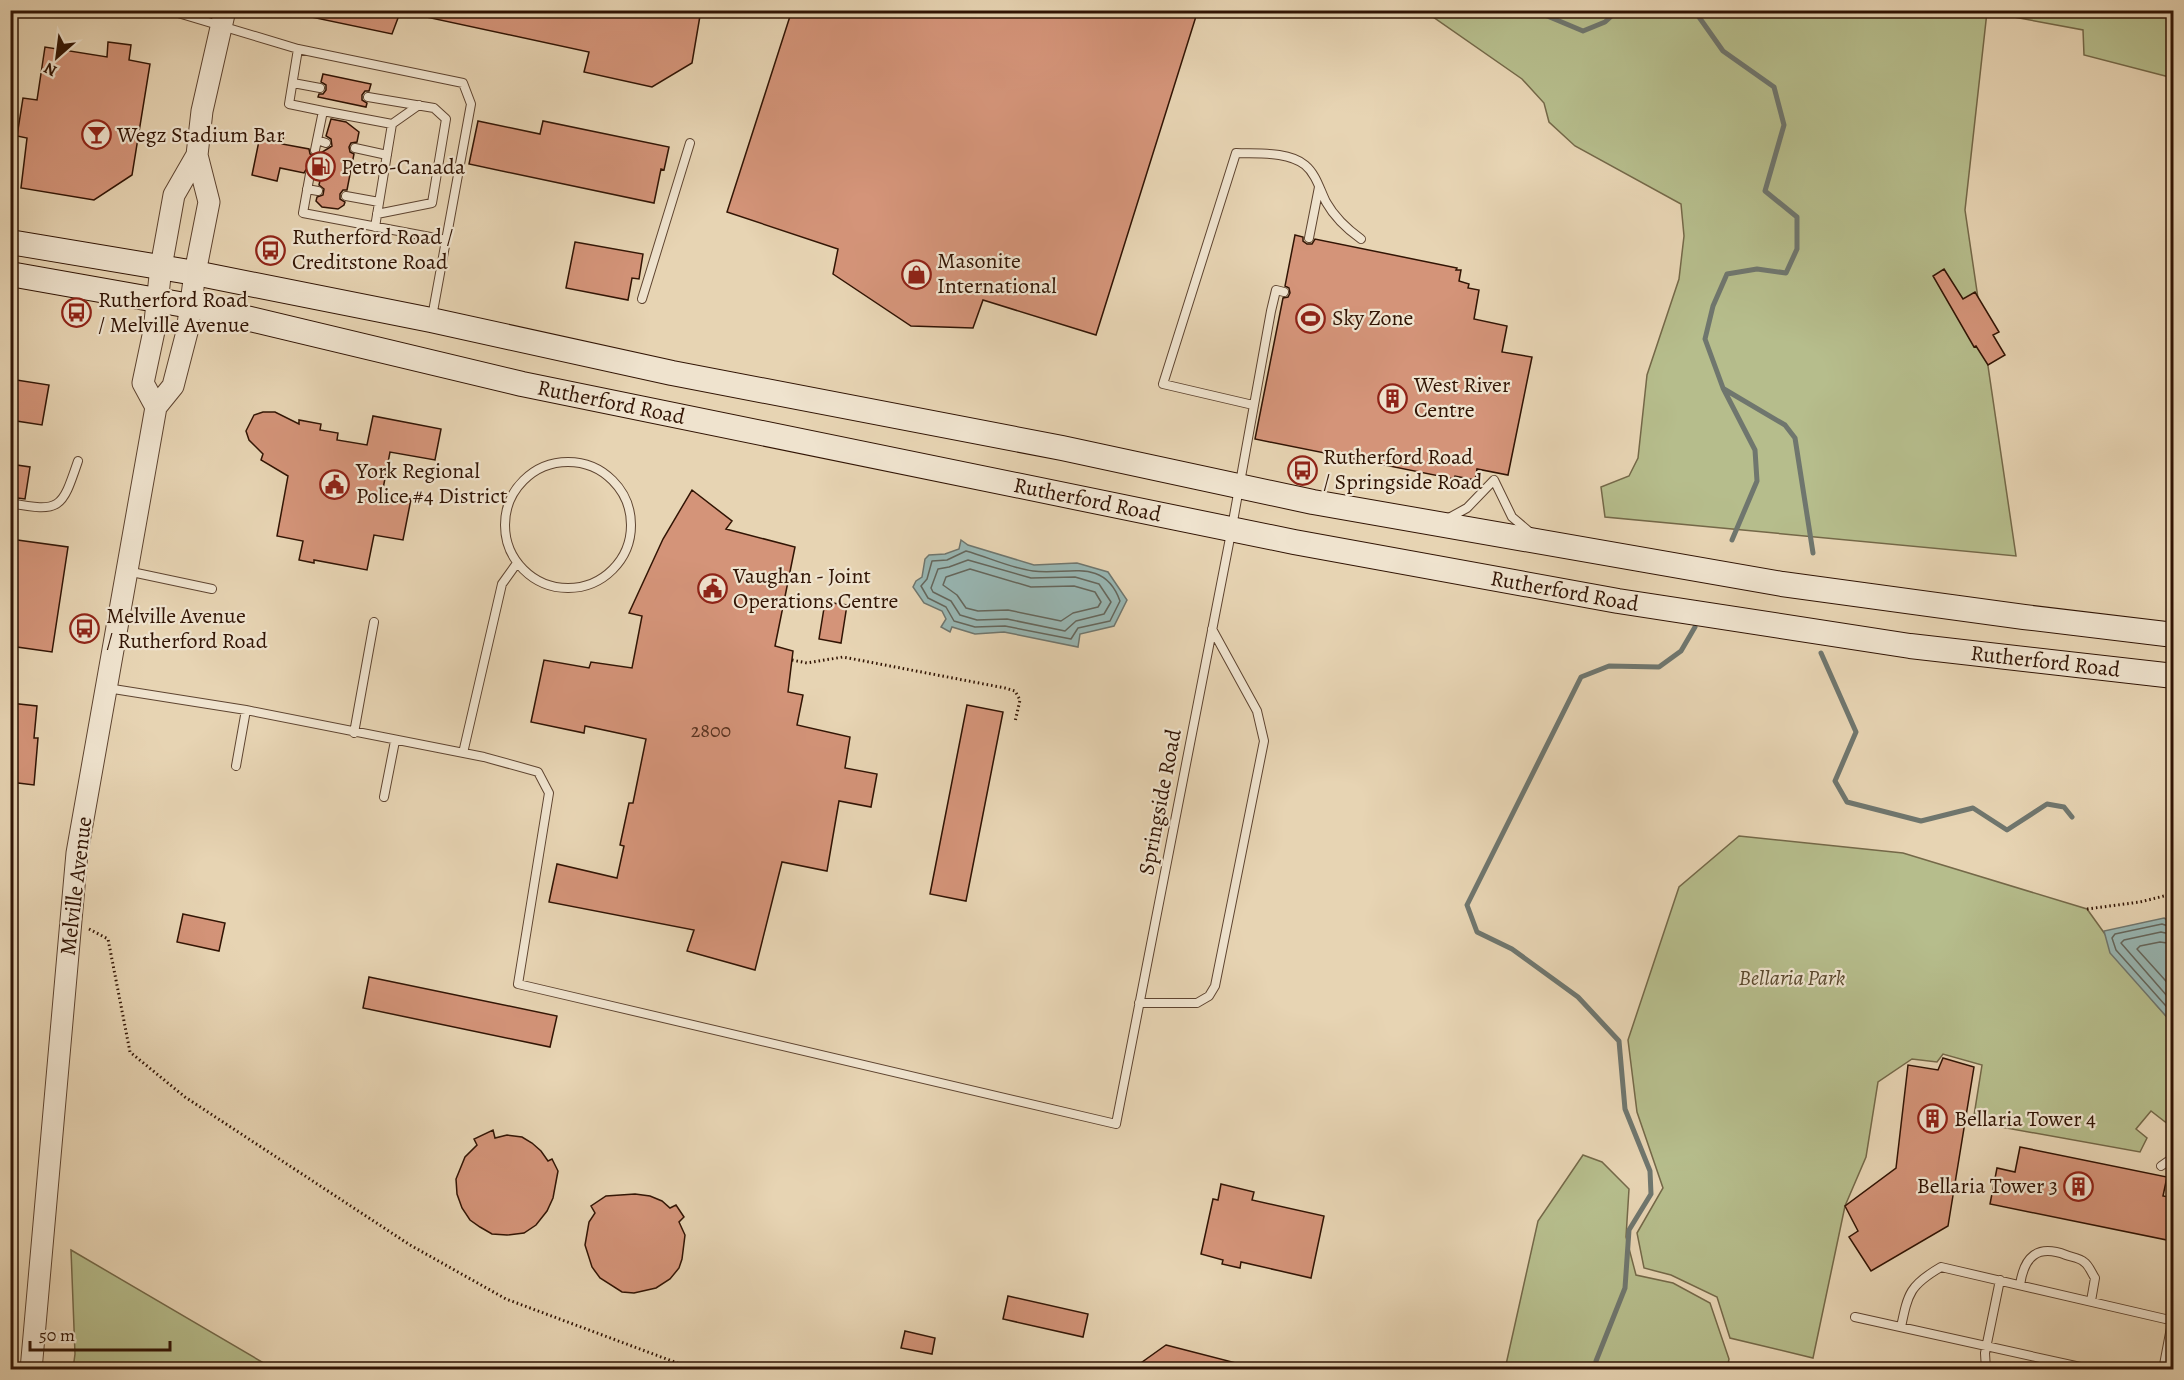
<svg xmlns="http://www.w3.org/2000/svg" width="2184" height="1380" font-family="Alegreya,serif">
<rect width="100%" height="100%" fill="#e7d4b3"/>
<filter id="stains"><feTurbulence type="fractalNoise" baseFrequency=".00333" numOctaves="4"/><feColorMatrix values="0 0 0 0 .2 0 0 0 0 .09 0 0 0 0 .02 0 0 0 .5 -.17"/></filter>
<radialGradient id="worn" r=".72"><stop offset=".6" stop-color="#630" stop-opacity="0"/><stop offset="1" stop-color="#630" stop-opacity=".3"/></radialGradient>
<path fill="#b6bd8c" stroke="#746848" stroke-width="1.5" d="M2152 10 2165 13V11H2173V78L2084 55 2083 30 1987 12 1965 210 2016 556 1605 517 1601 487 1629 476 1638 458 1647 375 1679 279 1684 236 1681 204 1575 146 1549 122 1544 103 1522 79 1430 15 1421 11Z
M1739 836 1903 853 2087 909 2153 1001 2173 1024V1128L2151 1111 2136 1129 2147 1138 2140 1152 1973 1122 1982 1065 1943 1054 1937 1062 1912 1059 1878 1082 1866 1157 1845 1206 1813 1358 1730 1338 1717 1297 1671 1275 1644 1268 1637 1233 1663 1188 1637 1112 1628 1040 1679 887Z
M1583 1155 1602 1162 1629 1189 1626 1237 1636 1275 1673 1283 1710 1303 1729 1359 1727 1369H1505L1538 1221Z
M71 1250 274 1369H73L75 1354Z"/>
<path fill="#98b7b4" stroke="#6f766e" stroke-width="1.5" d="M961 540 968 545 1034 565 1077 563 1108 572 1127 600 1114 626 1080 634 1078 647 1004 632 975 634 952 627 950 632 941 627 946 619 942 611 924 603 913 587 916 581 922 577 925 559 929 555 945 554 959 549Z
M2164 918 2173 923V1024L2110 953 2104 931Z"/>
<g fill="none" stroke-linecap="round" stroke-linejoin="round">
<path stroke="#64665c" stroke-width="1.5" d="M966 551C988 557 1010 568 1033 571 1066 576 1104 556 1120 601L1110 621 1078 628 1071 639 1005 626 975 627 954 621 946 607 928 598 921 586 927 579 932 561 947 560Z
M968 560 1031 578 1075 577 1099 584 1111 602 1104 614 1076 621 1065 631 1007 619 977 620 960 615 951 601 933 592 931 588 938 569 949 567Z
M970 569 1031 587 1074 586 1095 592 1101 602 1098 607 1073 613 1061 621 1008 610 978 611 966 608 957 595 943 585 946 577Z
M2174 928 2162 924 2115 934 2112 938 2116 950 2174 1015
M2174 935 2161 932 2124 940 2121 943 2174 1004
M2174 944 2160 942 2140 946 2137 949 2174 990"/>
<path stroke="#6f766e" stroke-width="5" d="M1533 10 1583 31 1605 22 1618 10
M1694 10 1723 51 1774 87 1784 125 1765 191 1797 217V249L1786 273 1757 269 1727 274 1713 306 1705 339 1723 388 1755 450 1757 481 1732 540
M1724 389 1785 425 1795 438 1813 553
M1821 653 1856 732 1835 781 1847 802 1921 821 1973 808 2007 830 2047 804 2064 807 2072 817
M1596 1370V1361L1625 1288 1629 1230 1651 1194 1650 1171 1625 1109 1619 1041 1578 997 1512 949 1477 932 1467 905 1581 677 1609 666 1659 667 1681 651 1695 627"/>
</g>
<path fill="#d49479" stroke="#311404" stroke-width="1.5" d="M312 10H401L392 34 311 17Z
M426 10H701L692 63 652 87 584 72 589 52 426 17Z
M792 10H1198L1096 335 983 300 973 328 911 326 833 274 838 249 727 212Z
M108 42 131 45 129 60 150 64 132 175 94 200 21 188 27 138 17 136 23 98 37 100 45 47 107 57Z
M323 74 371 84 369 91H365L362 95V100L367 103 366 107 318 97 319 94H323L326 90V85L321 82Z
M331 119 346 122 359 132 357 142 351 143 349 147 350 152 354 154 347 190H343L340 194V199L345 202 344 205 338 209 322 207 316 201 317 197 323 195 324 189 319 185 321 176 316 175V171L312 168H307L304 173 280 168 277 181 252 175 261 131 284 135 282 144 309 149 310 154 316 156 332 146 331 139 326 136Z
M478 121 540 134 543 121 669 147 664 170 661 169 654 203 469 164Z
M1295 235 1303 237V241L1307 244H1312L1315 239 1457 268 1456 270H1461L1459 281 1469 284 1468 288 1479 290 1474 319 1507 326 1502 352 1532 357 1508 475 1477 469 1475 480 1455 476 1454 479 1255 439 1283 298 1288 297 1290 293 1289 288 1285 286Z
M575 242 643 254 639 279 632 278 628 300 566 288Z
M1944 269 1963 299 1975 292 1999 332 1993 335 2005 355 1988 365 1976 346 1974 347 1933 276Z
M10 379 49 385 42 425 10 420Z
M263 412H275L299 424V420L321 424 320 430 338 433 337 440 367 445 373 416 441 429 435 460 390 452 382 494 411 499 403 540 374 535 367 570 314 560V563L299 560 303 541 277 536 288 476 261 460 263 454 249 440 246 431 254 415Z
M10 464 30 467 25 499 10 497Z
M692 490 732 521 726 529 795 547 775 646 793 651 788 692 803 695 797 725 850 737 845 768 877 774 871 807 839 801 827 871 782 862 755 970 687 951 694 930 549 902 557 864 617 878 624 846 620 845 629 803H633L646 739 585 726 584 733 531 722 544 660 589 668 591 662 632 668 642 616 629 613 663 539Z
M10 539 68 547 52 652 10 646Z
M825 602 847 605 841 643 819 639Z
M10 703 37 706 34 738H38L34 785 10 782Z
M967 705 1003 712 966 901 930 894Z
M183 914 225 923 219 951 177 942Z
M369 977 557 1016 550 1047 363 1008Z
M1943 1058 1974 1067 1948 1226 1871 1271 1849 1237 1858 1231 1845 1206 1896 1168 1908 1065 1938 1070Z
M493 1130 495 1138 507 1135 522 1137 532 1143 541 1151 548 1161 552 1159 558 1171 553 1198 547 1211 536 1225 524 1233 507 1235 492 1234 480 1227 470 1220 462 1208 457 1194 456 1179 465 1157 477 1145 474 1139Z
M2020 1147 2167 1177 2163 1196 2174 1198V1208L2167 1240 1990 1204 1997 1168 2015 1172Z
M1221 1184 1254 1192 1252 1200 1324 1216 1311 1278 1241 1262 1240 1268 1222 1264 1223 1260 1201 1254 1213 1199 1218 1200Z
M635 1194 650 1196 662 1201 670 1208 676 1205 684 1217 679 1222 685 1235 682 1259 679 1268 670 1279 656 1288 634 1293 622 1292 600 1278 592 1267 585 1245 589 1222 595 1213 591 1206 606 1196Z
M1008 1296 1088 1314 1083 1337 1003 1319Z
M905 1331 935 1338 932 1354 901 1348Z
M1166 1345 1240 1364V1370H1131Z"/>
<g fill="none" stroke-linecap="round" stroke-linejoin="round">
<defs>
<path id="service" d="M168 10 298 49 463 83 471 104 432 317
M298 49 289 104 323 111 315 150
M293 83 320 88
M368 97 434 108 446 119 432 203 377 214
M323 111 392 124 375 227
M392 124 419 105
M317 140 326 143
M355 148 387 155
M310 174 303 213 446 240
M307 189 318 191
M346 196 379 202
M1309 238 1319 187
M642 299 690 143
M1253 405 1163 384 1236 153C1257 154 1288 151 1305 165 1316 174 1320 190 1326 202 1335 218 1347 229 1361 239
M505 525a63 63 0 1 1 126 0a63 63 0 1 1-126 0Z
M10 503C61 513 62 508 78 461
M1447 519 1467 508 1494 480 1512 517 1532 534
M127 571 212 589
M107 688 246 710 484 757 538 772 549 793 518 984 1116 1124 1230 538 1271 311 1276 290 1284 292
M354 733 374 622
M463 753 502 584 517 563
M236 766 246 710
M384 797 395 741
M1139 1003H1197L1209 996 1215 986 1264 741 1257 711 1212 629
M2161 1166 2174 1157
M2020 1285C2024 1257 2037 1244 2066 1255 2071 1257 2080 1258 2084 1262 2089 1265 2092 1274 2095 1278L2091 1301
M1855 1317 2094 1370
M1901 1327C1908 1293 1910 1285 1941 1267L2174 1321
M1986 1370 1985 1353 2000 1280
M2163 1370 2174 1312"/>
<path id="tertiary" d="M156 407 143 383 154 331 161 267 174 195 197 155
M31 1370 77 853 156 407 173 386 187 332 195 273 209 202 197 155 202 111 225 10"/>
<g id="secondary">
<path d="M10 242 195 273 431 320 672 373 1062 448 1313 502 1782 584 2024 617 2174 635"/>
<path id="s1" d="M10 274 213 310 522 384 1294 542 1618 601 1910 646 2174 676"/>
</g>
</defs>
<use href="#service" stroke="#5e4430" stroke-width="10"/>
<use href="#tertiary" stroke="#5e4430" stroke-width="23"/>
<use href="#secondary" stroke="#311404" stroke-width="26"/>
<path stroke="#311404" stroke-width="3" stroke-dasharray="1.5 3" stroke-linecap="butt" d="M792 660 807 663 843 657 1005 688 1015 691 1020 700 1015 722
M2087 909 2140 902 2164 896 2174 898
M89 929 108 939 130 1052 185 1097 410 1245 506 1299 696 1370"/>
<use href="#service" stroke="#efe3ce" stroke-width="8"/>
<use href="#tertiary" stroke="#efe3ce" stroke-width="21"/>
<use href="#secondary" stroke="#efe3ce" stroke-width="24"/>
</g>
<defs>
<symbol id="bar-ring" viewBox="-11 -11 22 22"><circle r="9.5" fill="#efe3ce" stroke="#8f2418" stroke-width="1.5"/><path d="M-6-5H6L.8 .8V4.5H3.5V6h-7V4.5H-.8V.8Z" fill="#8f2418"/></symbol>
<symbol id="fuel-ring" viewBox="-11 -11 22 22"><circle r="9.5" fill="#efe3ce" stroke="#8f2418" stroke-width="1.5"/><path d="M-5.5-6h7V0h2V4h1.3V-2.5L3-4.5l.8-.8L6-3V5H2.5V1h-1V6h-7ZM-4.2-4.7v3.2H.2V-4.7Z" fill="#8f2418"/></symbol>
<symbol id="bus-ring" viewBox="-11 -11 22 22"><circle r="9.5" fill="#efe3ce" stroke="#8f2418" stroke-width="1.5"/><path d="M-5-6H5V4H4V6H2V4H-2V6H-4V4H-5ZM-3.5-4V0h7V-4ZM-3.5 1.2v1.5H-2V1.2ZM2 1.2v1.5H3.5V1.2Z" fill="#8f2418"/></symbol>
<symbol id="shop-ring" viewBox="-11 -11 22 22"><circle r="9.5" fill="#efe3ce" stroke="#8f2418" stroke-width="1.5"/><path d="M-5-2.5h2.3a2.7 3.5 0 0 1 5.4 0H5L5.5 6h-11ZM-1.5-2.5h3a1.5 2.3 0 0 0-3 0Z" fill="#8f2418"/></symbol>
<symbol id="stadium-ring" viewBox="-11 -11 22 22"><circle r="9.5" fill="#efe3ce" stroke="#8f2418" stroke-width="1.5"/><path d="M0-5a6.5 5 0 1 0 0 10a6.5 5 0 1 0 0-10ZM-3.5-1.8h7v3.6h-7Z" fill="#8f2418"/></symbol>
<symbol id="building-ring" viewBox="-11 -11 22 22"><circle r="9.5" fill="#efe3ce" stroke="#8f2418" stroke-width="1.5"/><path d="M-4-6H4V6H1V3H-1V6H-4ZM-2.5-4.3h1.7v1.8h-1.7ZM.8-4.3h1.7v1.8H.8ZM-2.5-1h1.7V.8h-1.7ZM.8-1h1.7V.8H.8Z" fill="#8f2418"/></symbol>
<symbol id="civic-ring" viewBox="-11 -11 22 22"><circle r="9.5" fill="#efe3ce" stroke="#8f2418" stroke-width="1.5"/><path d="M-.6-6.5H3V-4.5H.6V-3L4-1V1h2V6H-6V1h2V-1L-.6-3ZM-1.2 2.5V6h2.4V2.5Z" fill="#8f2418"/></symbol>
</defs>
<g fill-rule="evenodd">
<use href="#bar-ring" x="80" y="118" width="33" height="33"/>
<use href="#fuel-ring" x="304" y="150" width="33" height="33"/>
<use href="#bus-ring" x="254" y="234" width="33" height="33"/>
<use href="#shop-ring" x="900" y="258" width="33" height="33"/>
<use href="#bus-ring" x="60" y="296" width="33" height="33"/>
<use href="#stadium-ring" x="1294" y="302" width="33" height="33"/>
<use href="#building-ring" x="1376" y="382" width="33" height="33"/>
<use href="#bus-ring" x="1286" y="454" width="33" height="33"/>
<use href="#civic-ring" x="318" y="468" width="33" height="33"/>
<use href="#civic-ring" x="696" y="572" width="33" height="33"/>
<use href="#bus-ring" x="68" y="612" width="33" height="33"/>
<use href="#building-ring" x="1916" y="1102" width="33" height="33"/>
<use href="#building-ring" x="2062" y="1170" width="33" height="33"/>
</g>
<g text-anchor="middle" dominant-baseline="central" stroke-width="4.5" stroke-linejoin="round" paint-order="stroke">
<g font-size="20" fill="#5a3421">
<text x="711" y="730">2800</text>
</g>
<g font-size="22" fill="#311404" stroke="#efe3ce" text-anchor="start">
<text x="117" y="135">Wegz Stadium Bar</text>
<text x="341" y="167">Petro-Canada</text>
<text x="292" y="237">Rutherford Road /<tspan x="292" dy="25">Creditstone Road</tspan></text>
<text x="937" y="261">Masonite<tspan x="937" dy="25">International</tspan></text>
<text x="98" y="300">Rutherford Road<tspan x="98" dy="25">/ Melville Avenue</tspan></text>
<text x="1332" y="318">Sky Zone</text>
<text x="1414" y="385">West River<tspan x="1414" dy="25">Centre</tspan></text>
<text x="1323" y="457">Rutherford Road<tspan x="1323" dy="25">/ Springside Road</tspan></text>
<text x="356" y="471">York Regional<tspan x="356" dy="25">Police #4 District</tspan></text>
<text x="733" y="576">Vaughan - Joint<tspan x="733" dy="25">Operations Centre</tspan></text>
<text x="106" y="616">Melville Avenue<tspan x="106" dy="25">/ Rutherford Road</tspan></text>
<text x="1954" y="1119">Bellaria Tower 4</text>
<text x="2058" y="1186" text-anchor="end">Bellaria Tower 3</text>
</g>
<g font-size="22" fill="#311404" stroke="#efe3ce">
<text stroke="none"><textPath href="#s1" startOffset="615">Rutherford Road</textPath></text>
<text stroke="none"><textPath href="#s1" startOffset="1101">Rutherford Road</textPath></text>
<text stroke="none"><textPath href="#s1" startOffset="1587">Rutherford Road</textPath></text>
<text stroke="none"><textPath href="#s1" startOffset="2073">Rutherford Road</textPath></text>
<text transform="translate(1160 802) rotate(-79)">Springside Road</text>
<text transform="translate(76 886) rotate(-83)">Melville Avenue</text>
</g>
<g font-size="22" font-style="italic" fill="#59472d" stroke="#efe3ce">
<text x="1792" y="978">Bellaria Park</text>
</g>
</g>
<rect width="2184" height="1380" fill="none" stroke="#e7d4b3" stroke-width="36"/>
<rect x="12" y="12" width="2160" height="1356" fill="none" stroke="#311404" stroke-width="3"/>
<rect x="18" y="18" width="2148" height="1344" fill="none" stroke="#311404" stroke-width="1.5"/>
<g transform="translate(57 57) rotate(208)" stroke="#efe3ce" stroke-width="4.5" paint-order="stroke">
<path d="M0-4.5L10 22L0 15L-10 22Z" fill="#311404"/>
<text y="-9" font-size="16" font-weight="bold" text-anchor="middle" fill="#311404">N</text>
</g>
<path d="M30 1341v9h140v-9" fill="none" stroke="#311404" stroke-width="3"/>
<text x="39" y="1341" font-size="18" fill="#311404" stroke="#efe3ce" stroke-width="4.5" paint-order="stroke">50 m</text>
<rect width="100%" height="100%" filter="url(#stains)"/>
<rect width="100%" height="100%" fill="url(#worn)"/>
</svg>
